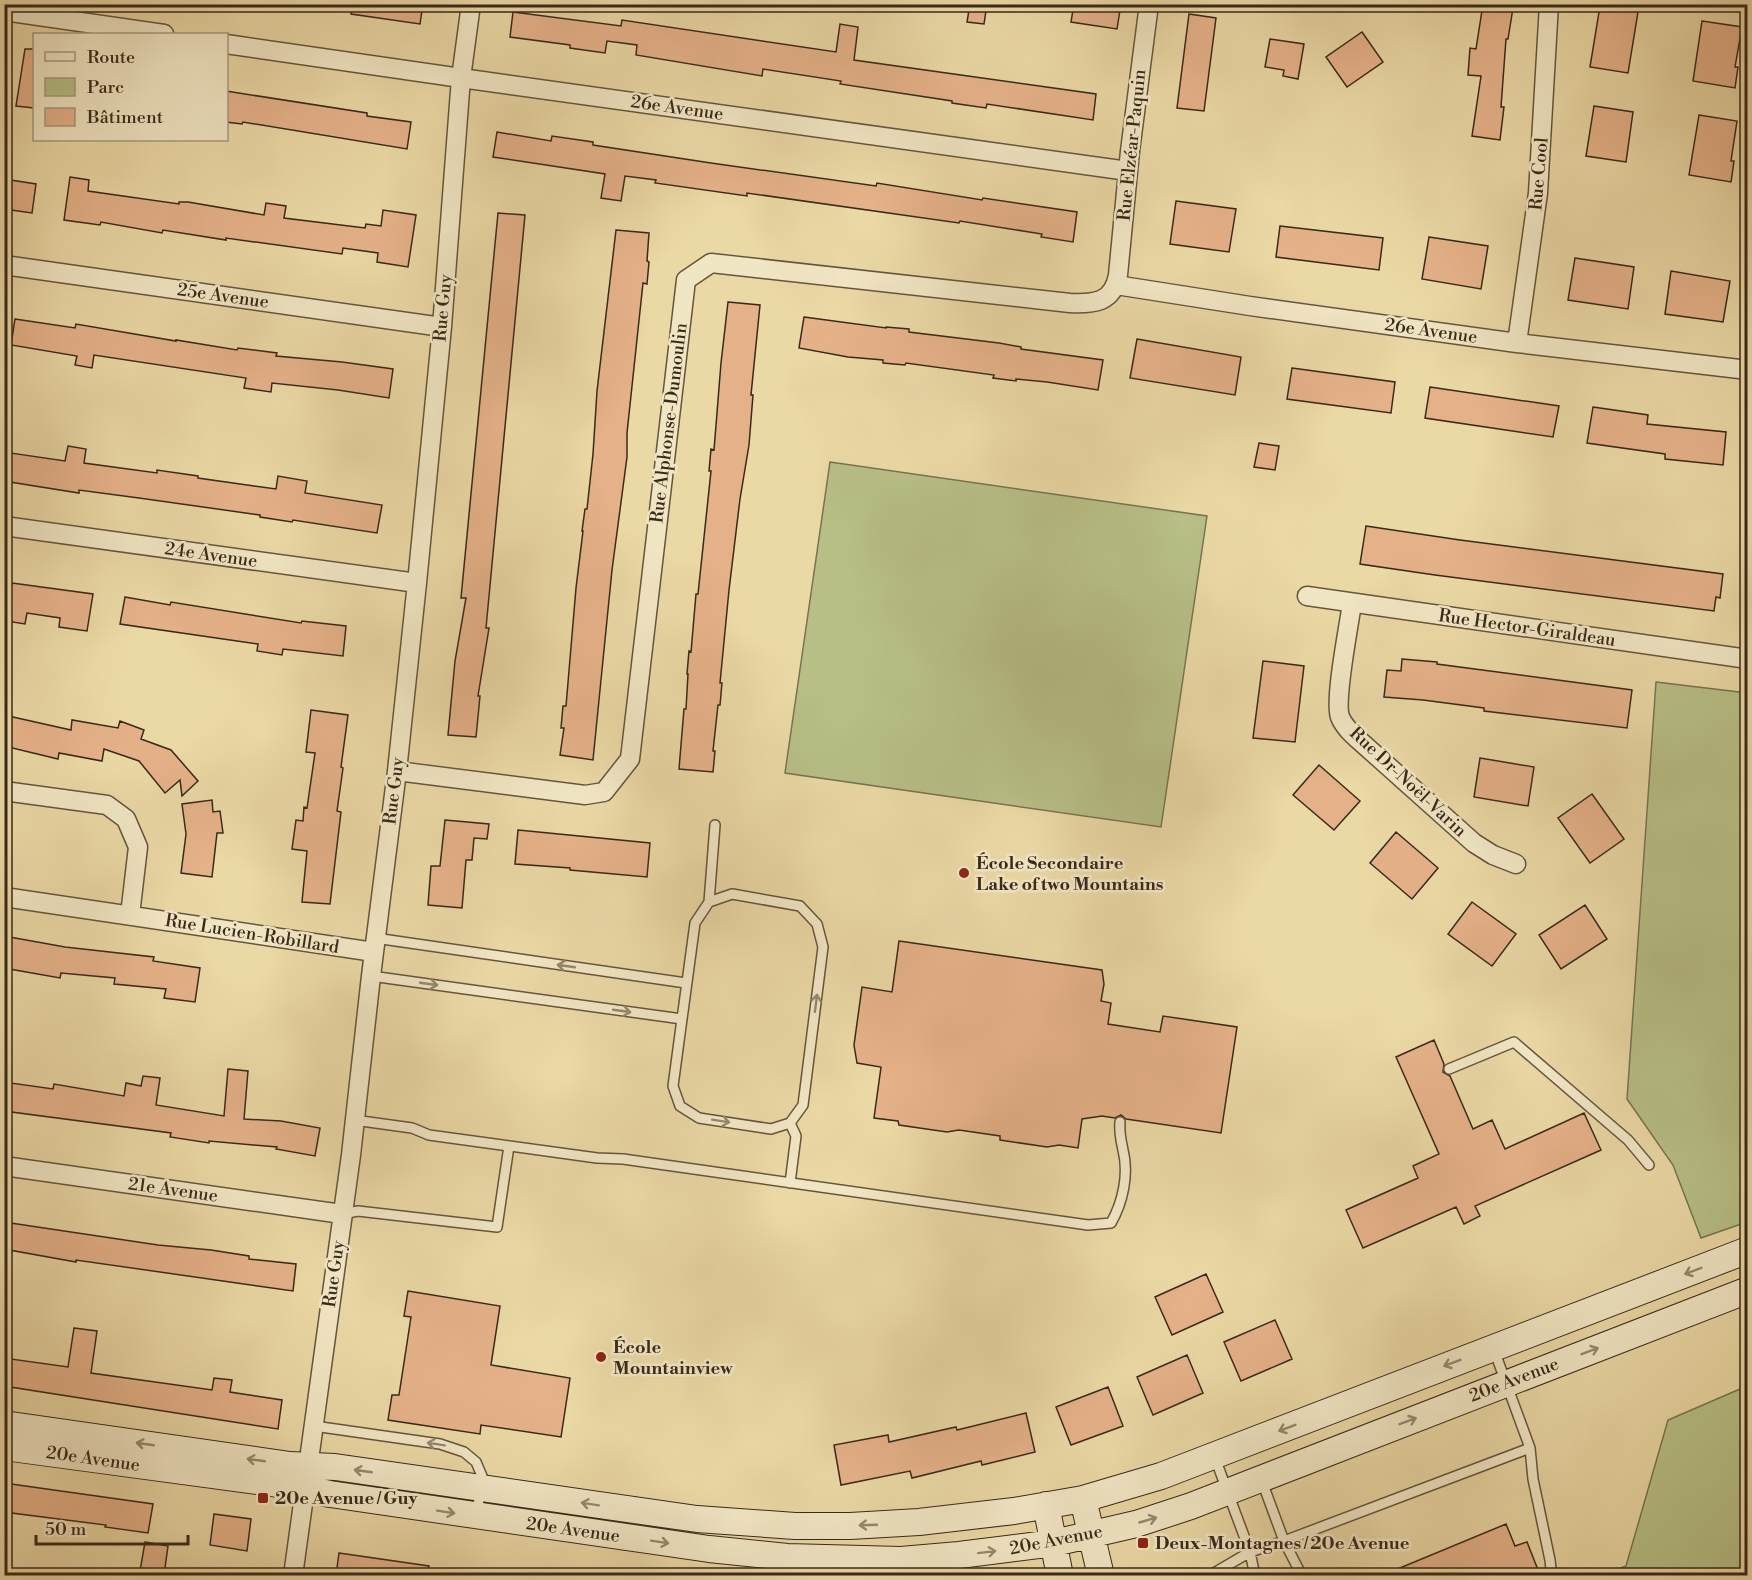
<svg xmlns="http://www.w3.org/2000/svg" width="1752" height="1580" font-family="'Libre Bodoni',serif">
<rect width="100%" height="100%" fill="#ead8a5"/>
<filter id="stains"><feTurbulence type="fractalNoise" baseFrequency=".00333" numOctaves="4"/><feColorMatrix values="0 0 0 0 .2 0 0 0 0 .09 0 0 0 0 .02 0 0 0 .5 -.17"/></filter>
<radialGradient id="worn" r=".72"><stop offset=".6" stop-color="#630" stop-opacity="0"/><stop offset="1" stop-color="#630" stop-opacity=".3"/></radialGradient>
<path fill="#b7bf86" stroke="#787450" stroke-width="1.5" d="M830 462 1207 516 1161 827 785 773Z
M1656 682 1747 693V1222L1701 1238 1673 1165 1627 1099Z
M1747 1386V1575H1603L1626 1566 1668 1420Z"/>
<path fill="#e5b189" stroke="#39291a" stroke-width="1.5" d="M352 4H423L420 24 351 14Z
M970 4H987L984 24 967 22Z
M1074 4H1121L1117 29 1071 22Z
M1483 4 1513 8 1508 39H1506L1501 107H1504L1500 140 1472 136 1481 76 1468 75 1470 48 1476 49Z
M1600 6 1638 12 1628 73 1590 67Z
M513 12 621 26 622 20 836 52 840 24 858 27 854 60 1096 94 1093 120 987 104 986 108 952 103V101L840 84 841 81 763 69 762 76 636 55 637 45 607 41 605 53 570 48V45L510 37Z
M1189 14 1216 18 1204 111 1177 108Z
M1702 21 1742 27 1735 67H1738L1735 88 1693 81Z
M1362 32 1383 62 1347 87 1326 57Z
M1270 39 1304 44 1298 79 1283 76 1284 70 1265 67Z
M25 49H34V108L16 106Z
M226 91 367 113V116L411 122 407 149 243 122 242 124 226 122Z
M1594 106 1633 112 1626 162 1586 156Z
M1699 115 1737 121 1731 161H1734L1731 182 1689 175Z
M497 132 551 141 552 136 593 142V145L711 163 876 186 877 183 982 200 983 198 1077 212 1073 242 1041 237 1042 234 960 221 959 223 747 193V196L655 183 656 180 625 176 621 201 601 198 605 174 493 157Z
M70 177 89 180 88 191 179 204V202H188L264 215 266 203 286 206 284 218 365 228 366 224 381 226 383 210 416 215 408 267 377 262 378 253 343 248 342 254 226 238V240L163 230 162 233 101 222 100 225 64 220Z
M4 179 36 184 32 213 4 209Z
M1176 201 1236 209 1229 252 1170 244Z
M498 213 525 215 486 628H489L478 696H480L476 737 448 735 455 661 466 598H461Z
M1280 226 1383 238 1379 270 1276 257Z
M616 230 649 233 647 261 649 262 647 284 643 283 627 433V457L612 570 593 760 560 755 564 728H561L563 706H566L576 588 583 531H582L585 509H587L593 454 597 391Z
M1429 237 1488 246 1481 289 1422 279Z
M1575 258 1634 267 1628 309 1568 300Z
M1671 271 1730 281 1723 322 1665 314Z
M728 302 760 305 751 395H753L749 445 740 499 729 590 720 683H722L720 705H718L713 751H715L713 772 679 769 684 709H686L688 674H687L689 651 691 652 696 594H698L711 471H709L711 449 714 450 721 363Z
M804 317 886 328V327L909 329V332L999 343 1021 347V349L1103 360 1098 390 1047 382 1016 379V381L993 378 994 375 906 363 905 365 883 363V360L848 357 799 348Z
M15 319 75 328 76 324 176 341V340L237 350 238 348 277 353 276 356 342 362 393 369 389 398 338 390 272 383 271 392 244 388 246 378 94 355 92 368 75 365 77 356 11 345Z
M1137 339 1241 357 1235 395 1130 378Z
M1292 368 1395 382 1391 413 1287 399Z
M1430 387 1559 406 1553 437 1425 418Z
M1593 407 1648 415 1647 424 1726 432 1723 465 1665 459V454L1587 443Z
M1259 443 1279 446 1275 470 1254 467Z
M68 446 86 449 84 463 157 473V470L198 476V478L276 489 278 476 307 481 305 493 382 505 377 533 293 520 292 522 260 517V515L139 498 79 490V493L4 481V452L65 461Z
M1366 526 1460 540 1723 574 1720 598 1716 597 1714 611 1435 575 1360 564Z
M12 583 93 594 87 631 59 627 60 618 27 613 25 624 6 621Z
M125 597 170 605 171 602 301 623 302 621 346 626 343 656 283 649 282 655 257 651 258 644 120 624Z
M1402 659 1437 662V664L1632 690 1627 728 1484 711V708L1423 700 1384 697 1387 670 1401 671Z
M1263 661 1304 666 1295 742 1253 738Z
M311 710 348 715 341 767 343 768 337 811 341 812 330 904 302 902 307 851 292 849 296 820 303 821 304 807 307 808 315 753 306 752Z
M4 715 71 730 72 720 118 728 120 721 144 730 141 739 171 750 198 781 182 796 180 780 165 793 139 761 104 749 102 761 59 753 58 759 4 746Z
M1480 758 1534 767 1528 806 1474 797Z
M1319 765 1360 801 1334 830 1293 795Z
M1592 794 1624 839 1590 863 1558 818Z
M212 800 213 812 220 811 223 833H217L212 877 181 873 186 834 182 804Z
M445 820 489 824 487 839 474 838 472 860H466L462 908 428 905 431 866H440Z
M518 830 650 843 647 877 570 870V868L515 864Z
M1396 832 1438 868 1412 899 1370 863Z
M1472 902 1516 934 1492 966 1448 934Z
M1585 905 1607 939 1561 969 1539 935Z
M4 936 65 947 154 957 153 961 200 968 195 1002 164 998 166 989 114 984 115 978 61 973 60 978 4 968Z
M899 941 1102 970 1104 984 1101 1001 1111 1003 1108 1024 1160 1032 1163 1016 1237 1027 1221 1133 1126 1119 1121 1115 1115 1118 1102 1116 1082 1119 1078 1148 1059 1145 1047 1147 1000 1140V1136L959 1130 947 1132 899 1125 898 1121 874 1118 881 1067 857 1063 854 1045 862 987 892 992Z
M1434 1040 1444 1064 1443 1072 1450 1076 1473 1129 1492 1120 1505 1149 1584 1113 1601 1150 1475 1206 1480 1216 1464 1224 1456 1207 1363 1248 1346 1210 1418 1178 1413 1166 1439 1154 1396 1057Z
M228 1069 248 1071 244 1119 281 1121 320 1128 315 1156 276 1149 277 1147 209 1141V1143L170 1137 171 1133 4 1111V1082L53 1089 54 1084 124 1096 126 1083 141 1086 143 1076 160 1078 156 1105 224 1116Z
M4 1222 158 1245 211 1250 249 1256V1259L296 1264 293 1291 76 1260V1262L4 1249Z
M1206 1274 1223 1312 1172 1335 1155 1297Z
M408 1291 500 1306 491 1365 570 1378 561 1437 481 1425 480 1434 388 1420 392 1395H399L411 1317 404 1316Z
M1275 1320 1292 1359 1241 1381 1224 1342Z
M74 1328 97 1331 91 1373 212 1390 214 1378 232 1380 230 1392 282 1400 278 1429 4 1386V1358L68 1367Z
M1187 1355 1203 1393 1153 1415 1137 1377Z
M1108 1387 1123 1426 1071 1445 1056 1407Z
M1026 1413 1035 1452 982 1465 981 1461 912 1478 910 1471 841 1485 834 1445 888 1435 889 1442 956 1427 957 1430Z
M4 1483 153 1504 148 1533 105 1527 106 1525 4 1512Z
M214 1514 251 1519 247 1551 210 1545Z
M1506 1524 1515 1546 1527 1542 1540 1575H1383Z
M145 1542 168 1546 164 1575 140 1571Z
M339 1553 429 1566 428 1575H336Z"/>
<g fill="none" stroke-linecap="round" stroke-linejoin="round">
<defs>
<path id="lane" d="M709 902 715 825
M375 938 686 983
M371 976 682 1019 673 1086 680 1106 699 1118 771 1129 790 1123 803 1105 823 947 817 924 800 906 732 894 709 902 695 923 682 1019
M1449 1069 1514 1042 1628 1140 1649 1165
M354 1120 412 1128 429 1135 597 1158 623 1159 1088 1225 1111 1223C1123 1202 1129 1174 1123 1150 1121 1140 1119 1133 1120 1122
M790 1183 796 1136 790 1123
M342 1214 358 1211 497 1227 509 1146
M314 1426 440 1444 464 1452 476 1462 482 1476 477 1514
M1530 1448 1533 1479 1550 1560 1551 1569 1548 1576
M1215 1458 1250 1552 1284 1541 1261 1479
M1209 1576 1250 1552 1255 1576
M1302 1576 1284 1541 1530 1448 1494 1350"/>
<path id="street" d="M4 11 164 34
M226 44 461 78 1128 171
M4 265 442 327
M1116 285 1250 306 1517 343 1748 370
M1517 343 1538 193 1549 4
M4 526 417 583
M1307 596 1748 659
M1352 603C1349 626 1334 699 1340 717 1344 727 1353 735 1361 742L1474 843 1493 855 1516 864
M397 771 585 795 604 792 630 759 686 280 711 263 1070 303C1094 304 1113 303 1118 275L1130 151 1149 4
M4 791 107 805 126 819 138 847 130 915
M4 897 374 952
M4 1166 342 1214
M293 1576 351 1155 371 976 397 771 417 583 442 327 461 78 471 4"/>
<path id="secondary" d="M4 1424 290 1465 335 1467 697 1519 795 1526H850L919 1522 1014 1511 1083 1499 1161 1476 1748 1250
M4 1447 286 1485 330 1494 709 1549 787 1557 901 1560 959 1555 1054 1543 1136 1524 1191 1506 1748 1290
M1083 1499 1101 1576
M1046 1505 1060 1576"/>
</defs>
<use href="#lane" stroke="#65553d" stroke-width="12"/>
<use href="#street" stroke="#65553d" stroke-width="21"/>
<use href="#secondary" stroke="#39291a" stroke-width="28"/>
<use href="#lane" stroke="#f1e6c4" stroke-width="9"/>
<use href="#street" stroke="#f1e6c4" stroke-width="18"/>
<use href="#secondary" stroke="#f1e6c4" stroke-width="26"/>
</g>
<defs><path id="oneway-shaft" d="M-6 0H5M1.5-3L5.5 0L1.5 3" fill="none" stroke-width="1.6" stroke-linecap="round" stroke-linejoin="round" transform="scale(1.5)"/></defs>
<g stroke="#95886f">
<use href="#oneway-shaft" transform="translate(566 966) rotate(-172)"/>
<use href="#oneway-shaft" transform="translate(429 984) rotate(8)"/>
<use href="#oneway-shaft" transform="translate(816 1003) rotate(-83)"/>
<use href="#oneway-shaft" transform="translate(622 1011) rotate(8)"/>
<use href="#oneway-shaft" transform="translate(721 1121) rotate(9)"/>
<use href="#oneway-shaft" transform="translate(1693 1271) rotate(159)"/>
<use href="#oneway-shaft" transform="translate(1590 1351) rotate(-21)"/>
<use href="#oneway-shaft" transform="translate(1452 1363) rotate(159)"/>
<use href="#oneway-shaft" transform="translate(1408 1421) rotate(-21)"/>
<use href="#oneway-shaft" transform="translate(1287 1428) rotate(159)"/>
<use href="#oneway-shaft" transform="translate(145 1444) rotate(-172)"/>
<use href="#oneway-shaft" transform="translate(436 1444) rotate(-171)"/>
<use href="#oneway-shaft" transform="translate(256 1460) rotate(-172)"/>
<use href="#oneway-shaft" transform="translate(363 1471) rotate(-172)"/>
<use href="#oneway-shaft" transform="translate(590 1504) rotate(-171)"/>
<use href="#oneway-shaft" transform="translate(446 1512) rotate(9)"/>
<use href="#oneway-shaft" transform="translate(1148 1520) rotate(-16)"/>
<use href="#oneway-shaft" transform="translate(868 1525) rotate(178)"/>
<use href="#oneway-shaft" transform="translate(660 1542) rotate(9)"/>
<use href="#oneway-shaft" transform="translate(987 1552) rotate(-7)"/>
</g>
<g fill="#8f2418" stroke="#f1e6c4" stroke-width="2">
<circle cx="964" cy="873" r="6"/>
<circle cx="601" cy="1357" r="6"/>
<rect x="257" y="1492" width="12" height="12" rx="3"/>
<rect x="1137" y="1537" width="12" height="12" rx="3"/>
</g>
<g text-anchor="middle" dominant-baseline="central" stroke-width="5" stroke-linejoin="round" paint-order="stroke">
<g font-size="18" fill="#39291a" stroke="#f1e6c4">
<text transform="translate(677 108) rotate(8)">26e Avenue</text>
<text transform="translate(1132 145) rotate(-84)">Rue Elzéar-Paquin</text>
<text transform="translate(1539 174) rotate(-85)">Rue Cool</text>
<text transform="translate(223 296) rotate(8)">25e Avenue</text>
<text transform="translate(443 308) rotate(-85)">Rue Guy</text>
<text transform="translate(1431 331) rotate(8)">26e Avenue</text>
<text transform="translate(669 423) rotate(-83)">Rue Alphonse-Dumoulin</text>
<text transform="translate(211 555) rotate(8)">24e Avenue</text>
<text transform="translate(1527 628) rotate(8)">Rue Hector-Giraldeau</text>
<text transform="translate(1408 782) rotate(43)">Rue Dr-Noël-Varin</text>
<text transform="translate(394 791) rotate(-83)">Rue Guy</text>
<text transform="translate(252 934) rotate(9)">Rue Lucien-Robillard</text>
<text transform="translate(173 1190) rotate(8)">21e Avenue</text>
<text transform="translate(334 1274) rotate(-82)">Rue Guy</text>
<text transform="translate(1514 1380) rotate(-21)">20e Avenue</text>
<text transform="translate(93 1459) rotate(8)">20e Avenue</text>
<text transform="translate(573 1530) rotate(8)">20e Avenue</text>
<text transform="translate(1056 1540) rotate(-11)">20e Avenue</text>
</g>
<g font-size="18" font-weight="bold" fill="#39291a" stroke="#f1e6c4" text-anchor="start">
<text x="976" y="863">École Secondaire<tspan x="976" dy="21">Lake of two Mountains</tspan></text>
<text x="613" y="1347">École<tspan x="613" dy="21">Mountainview</tspan></text>
<text x="275" y="1498">20e Avenue / Guy</text>
<text x="1155" y="1543">Deux-Montagnes / 20e Avenue</text>
</g>
</g>
<rect width="1752" height="1580" fill="none" stroke="#ead8a5" stroke-width="24"/>
<rect x="6" y="6" width="1740" height="1568" fill="none" stroke="#39291a" stroke-width="3"/>
<rect x="12" y="12" width="1728" height="1556" fill="none" stroke="#39291a" stroke-width="1.5"/>
<rect x="33" y="33" width="195" height="108" fill="#f1e6c4" stroke="#a79a80" stroke-width="1.5"/>
<rect x="45" y="52" width="30" height="9" fill="#f1e6c4" stroke="#a79a80" stroke-width="1.5"/>
<text x="87" y="63" font-size="18" fill="#39291a">Route</text>
<rect x="45" y="78" width="30" height="18" fill="#b7bf86" stroke="#a79a80" stroke-width="1.5"/>
<text x="87" y="93" font-size="18" fill="#39291a">Parc</text>
<rect x="45" y="108" width="30" height="18" fill="#e5b189" stroke="#a79a80" stroke-width="1.5"/>
<text x="87" y="123" font-size="18" fill="#39291a">Bâtiment</text>
<path d="M36 1535v9h152v-9" fill="none" stroke="#39291a" stroke-width="3"/>
<text x="45" y="1535" font-size="18" fill="#39291a" stroke="#f1e6c4" stroke-width="4.5" paint-order="stroke">50 m</text>
<rect width="100%" height="100%" filter="url(#stains)"/>
<rect width="100%" height="100%" fill="url(#worn)"/>
</svg>
